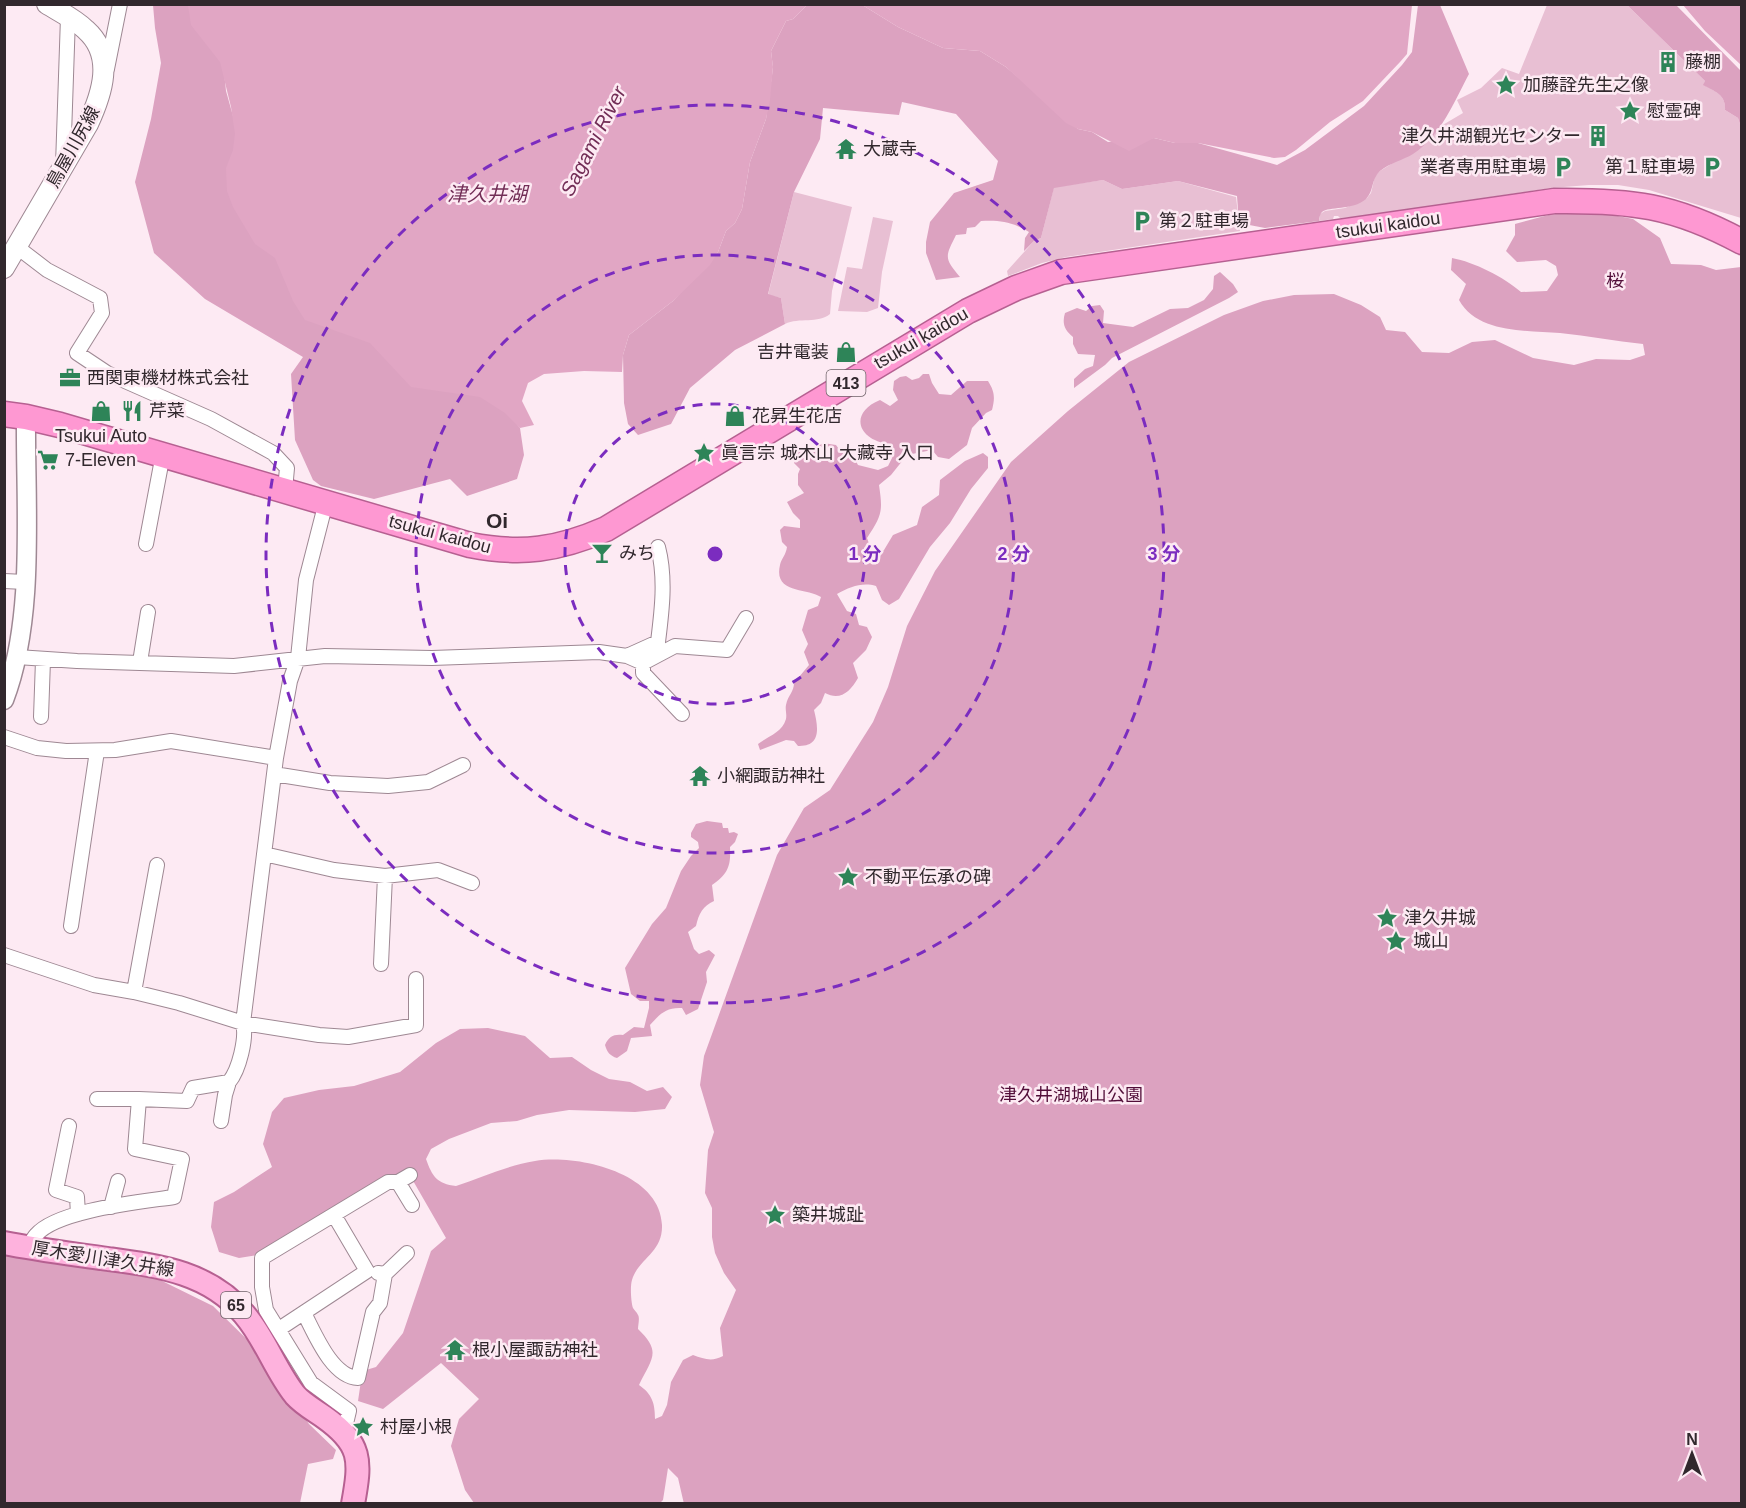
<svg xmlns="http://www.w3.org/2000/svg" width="1746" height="1508" font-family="Arial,'Noto Sans JP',sans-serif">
<rect width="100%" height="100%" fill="#fdeaf3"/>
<path fill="#e8bfd3" d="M1547 5H1627L1705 81 1704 85C1716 92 1726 95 1725 110L1738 118 1741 127V218L1649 190 1618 185H1589L1551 188 1357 217 1340 218 1338 216H1334L1333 219 1319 221 1320 214 1325 211 1345 208 1367 198 1371 193 1375 176 1380 171 1428 141 1441 126 1463 113 1457 100 1481 88 1502 68 1519 74Z
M1103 180 1122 189 1178 181 1236 197 1240 231 1066 257 1042 263 1008 276 1007 271 1034 241 1041 238 1054 187Z
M794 192 852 207 832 291 830 314C818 324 799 317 785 324L781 298 768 295Z
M873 217 893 221 882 272 878 308 867 312 838 311 847 267 862 269Z"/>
<path fill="#dca2c0" d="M153 5H188L223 62 226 91 238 134 278 258 374 343 483 397 509 414 520 428 524 455 517 479 467 496 450 479 374 499 321 486 313 480 295 440 291 374 303 357 205 299 154 253 135 182 151 119 161 63 155 28Z
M807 5 864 6 898 27 943 48 980 51 1006 67 1078 129 1092 132 1108 142 1154 138 1175 143H1198L1277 165 1305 150 1364 106 1402 65 1412 52 1418 5H1440L1469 74C1454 102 1441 136 1413 154 1403 160 1390 163 1380 171 1371 179 1374 191 1366 199 1352 211 1329 206 1322 212 1320 214 1319 218 1319 221L1265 228 1239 223 1237 196 1178 181 1122 189 1103 180 1054 188 1041 238 1034 241 1024 251 1025 238 1029 232C1012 222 1001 220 981 221L975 227 967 228 966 234 956 235C945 257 944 258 960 277L936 280 926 253V242L930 222 954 193 993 180 998 161 956 114 902 102 899 115 823 108 820 139 794 192 768 294 781 298 785 324 735 350 690 388 671 424 638 435 628 424 624 403 623 355 629 335 673 301 718 252 726 231 735 223 742 209 750 162 766 119 773 68 771 51 786 21 793 19Z
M1627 5H1676L1741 71V127L1738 118 1725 110C1726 95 1716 92 1703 85L1705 81Z
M1556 213 1608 214 1633 219 1660 238 1671 264 1701 265 1716 270 1741 267V1503L684 1504 678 1478 668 1468 663 1500 660 1503H474L465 1490 451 1446 459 1419 479 1399 441 1363 383 1409 358 1401 362 1374 366 1370 376 1367 403 1333 431 1251 446 1238 408 1172 258 1255 239 1258 219 1252 211 1227 214 1202 234 1192 272 1167 263 1144 272 1112 284 1098 319 1090 354 1086 400 1072 436 1043 460 1029 488 1028 525 1036 550 1058 572 1057 591 1070 609 1079 630 1082 647 1091 663 1087 672 1097 665 1109 635 1112 569 1110 537 1115 517 1121 491 1123 449 1139 431 1149 426 1159C432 1176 437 1184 456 1186 481 1178 508 1165 535 1161 576 1154 660 1172 662 1225 663 1253 638 1259 632 1280 630 1286 631 1302 633 1308 634 1310 637 1312 638 1315 640 1318 638 1325 638 1329 662 1352 652 1358 639 1385 652 1394 655 1403 655 1419L662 1416 667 1405 671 1382 683 1360 693 1355C704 1359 712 1362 723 1356L720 1328 736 1290 724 1273 715 1253 712 1237V1208L705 1193 708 1150 714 1132 700 1085 704 1056 777 855 804 808 830 790 873 722 888 687 907 626 935 571 1011 462 1068 411 1129 362 1224 315 1263 301 1294 295 1334 294 1361 305 1380 317 1386 330 1405 332 1422 352 1449 353 1472 342 1495 340 1533 358 1574 365 1596 359 1630 360 1645 355 1643 344C1615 341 1588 336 1560 333 1527 330 1478 334 1459 300L1466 284 1451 270 1452 258C1474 262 1504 277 1521 292L1547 291 1558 275 1556 266 1546 260 1517 262 1506 251 1515 235V224Z
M1220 272 1233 284 1238 292 1229 298 1112 358 1105 365 1074 388V379L1085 369 1093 366 1095 355 1078 354 1073 344V337C1064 330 1062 323 1065 313L1077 308 1086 311 1092 306 1100 305 1104 311 1103 323 1133 327 1170 309 1188 308 1204 300 1213 289 1214 276Z
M923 374H929L932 383 939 394 951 395 967 381H988C995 392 995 398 992 410L986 413 972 428 967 445 949 459 938 457 932 450 907 455 891 475 879 485C883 512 882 515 867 538L874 558 884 550 893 535 917 525 922 507 939 495 940 480 965 461 983 453 988 457V468L971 489 950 523 930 547 899 599 889 605 882 600 876 586C862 582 850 587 837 594L847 611 856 614 859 625 867 627 872 637 866 650 853 663 858 678C850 692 840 701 825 693L821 703 814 710C818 726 822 747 798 746L794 741 786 740 760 750 758 744C768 736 782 733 786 719 787 714 785 709 786 705 788 695 794 692 794 683L809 665 804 652 808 644 802 630 808 610 818 606 821 597C808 588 773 594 780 565 781 559 786 555 787 547L782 542 780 530 784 526 800 528V520L793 513 787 502 804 493 798 485V474L800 469 794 463 799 448 814 449 823 443 836 445 841 452C851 452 853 456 858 465L878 470 888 466 893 456 890 444C858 441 848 413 880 400L890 406 898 400 893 390 894 381 900 377 906 376 912 380 919 378Z
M707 821 722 823 723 828H728L729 833 734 832 738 834 735 842 730 847C731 866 728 874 712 885L714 901C703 906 699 913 696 926L688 932 694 949 699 954 709 950 715 955 706 972 707 982 698 1009 686 1015 682 1008C666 1007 660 1014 650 1025L652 1036 631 1038 627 1051 617 1058C610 1056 607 1052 605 1045 609 1036 614 1034 623 1035L634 1027 644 1028 649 1008V1001H640L631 994 625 968 652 924 666 908 681 871 691 856 699 848 698 842 691 837V833L696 824Z
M5 1255 156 1278 213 1306 263 1355 309 1424 336 1450 333 1459 308 1464 300 1503 5 1504Z"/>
<path fill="#e1a6c4" d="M188 5V4L807 5 793 19 786 21 771 51 773 67 770 100 766 119 750 162 742 209 735 223 726 231 718 252 710 265 673 301 629 335 623 355 622 372 584 371 544 374 528 383 522 401 534 425 520 428 505 413 480 397 411 387 370 343 305 320 293 301 275 258 255 244 233 207 227 191 226 168 233 150 235 134 231 107 220 62 191 25Z
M830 5H1412L1407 54 1400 62 1363 101 1330 122 1296 150 1285 157 1274 158 1198 143H1175L1154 138 1129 151 1092 132 1078 129 1066 123 1006 67 980 51 943 48 898 27 864 6Z
M1683 5H1741V65L1705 31Z"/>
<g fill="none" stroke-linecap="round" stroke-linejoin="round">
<defs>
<path id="minor" d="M107 69 120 4
M63 165 68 17
M17 247 47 270 100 298 102 313 77 353 107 373 211 419 273 453 287 468 285 490
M146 544 163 454
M4 581 25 582
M627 656 658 642C662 610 666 578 658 547
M17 657 77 661 234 666 325 656 432 658 599 652 627 656 643 663 675 646 727 650 746 618
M140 662 148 612
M643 663V673L682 714
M41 717 43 660
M4 737 37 748 66 751 115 750 171 741 276 758
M274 774 330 783 388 786 428 782 463 765
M264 854 334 870 385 876 438 870 472 883
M71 926 97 751
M4 955 94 985 134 992 179 1003 243 1023 319 1035 348 1037 416 1025V979
M381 964 385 876
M134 992 157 865
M97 1099H139
M221 1121 225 1095 229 1082
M69 1126 56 1190 77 1197 78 1214
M398 1182 412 1205
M111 1207 118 1181
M29 1247C31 1243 33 1238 36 1235 57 1210 141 1202 174 1197L182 1159 135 1149 139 1099 187 1101 193 1088 229 1082C239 1070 247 1038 243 1023L276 758 290 681 298 658 306 580 326 502
M378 1273 385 1274 407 1253
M304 1313C315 1334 332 1377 358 1378L373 1312 380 1303 385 1274
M279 1329 367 1271 334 1215
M344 1432 349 1411 311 1383 266 1310 262 1287V1258L388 1182H398L410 1175"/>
<path id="tertiary" d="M4 700C36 617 25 504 26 417"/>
<path id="secondary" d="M4 268 88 124C102 94 115 56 86 30 75 19 60 12 47 4"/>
<path id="primary" d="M4 1243C39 1250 74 1254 108 1259 159 1266 209 1272 244 1314 265 1338 275 1370 295 1395 303 1404 314 1410 324 1417 362 1444 361 1460 353 1504"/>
<path id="trunk" d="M4 414 26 417 60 425 470 545C521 555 558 550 606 529L968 311 1016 288 1061 272 1554 201C1630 200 1674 205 1742 242"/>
</defs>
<use href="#minor" stroke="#9e8893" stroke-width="16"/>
<use href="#tertiary" stroke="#9e8893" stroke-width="21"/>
<use href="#secondary" stroke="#9e8893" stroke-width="22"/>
<use href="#primary" stroke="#b66091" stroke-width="26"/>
<use href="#trunk" stroke="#b66091" stroke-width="27"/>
<use href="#minor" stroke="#fff" stroke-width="14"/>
<use href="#tertiary" stroke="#fff" stroke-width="18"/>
<use href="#secondary" stroke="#fff" stroke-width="20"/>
<use href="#primary" stroke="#feb2dd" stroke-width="22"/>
<use href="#trunk" stroke="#fe98d2" stroke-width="24"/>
</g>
<g fill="none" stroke="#7b2cbf" stroke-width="3" stroke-dasharray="10 8">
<circle cx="715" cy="554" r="150"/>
<circle cx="715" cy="554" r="299"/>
<circle cx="715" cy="554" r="449"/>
</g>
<defs>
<symbol id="building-bare" viewBox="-9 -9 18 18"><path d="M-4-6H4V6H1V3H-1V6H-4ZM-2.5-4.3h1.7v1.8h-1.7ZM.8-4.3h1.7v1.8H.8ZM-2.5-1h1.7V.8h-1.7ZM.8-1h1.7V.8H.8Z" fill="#2e8458" stroke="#fdeaf3" stroke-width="2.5" paint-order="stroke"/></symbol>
<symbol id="sight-bare" viewBox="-9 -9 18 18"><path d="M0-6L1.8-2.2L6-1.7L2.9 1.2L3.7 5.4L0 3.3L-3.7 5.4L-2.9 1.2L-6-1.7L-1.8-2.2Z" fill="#2e8458" stroke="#fdeaf3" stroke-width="2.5" paint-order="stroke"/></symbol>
<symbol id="temple-bare" viewBox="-9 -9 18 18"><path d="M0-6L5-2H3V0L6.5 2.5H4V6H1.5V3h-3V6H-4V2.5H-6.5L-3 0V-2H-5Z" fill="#2e8458" stroke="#fdeaf3" stroke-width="2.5" paint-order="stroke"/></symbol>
<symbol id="parking-bare" viewBox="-9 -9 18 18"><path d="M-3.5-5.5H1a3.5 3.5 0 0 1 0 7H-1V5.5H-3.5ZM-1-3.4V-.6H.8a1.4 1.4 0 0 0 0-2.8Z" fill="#2e8458" stroke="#fdeaf3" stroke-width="2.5" paint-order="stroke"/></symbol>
<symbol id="shop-bare" viewBox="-9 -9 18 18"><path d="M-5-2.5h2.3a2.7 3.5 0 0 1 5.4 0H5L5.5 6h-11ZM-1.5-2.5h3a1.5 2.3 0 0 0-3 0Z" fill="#2e8458" stroke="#fdeaf3" stroke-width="2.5" paint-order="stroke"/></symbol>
<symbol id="office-bare" viewBox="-9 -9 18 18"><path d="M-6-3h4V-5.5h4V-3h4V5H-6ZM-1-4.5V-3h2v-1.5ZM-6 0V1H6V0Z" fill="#2e8458" stroke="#fdeaf3" stroke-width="2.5" paint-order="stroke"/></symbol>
<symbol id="restaurant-bare" viewBox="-9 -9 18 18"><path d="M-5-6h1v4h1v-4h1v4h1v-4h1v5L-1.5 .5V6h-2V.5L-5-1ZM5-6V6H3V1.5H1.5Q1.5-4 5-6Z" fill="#2e8458" stroke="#fdeaf3" stroke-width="2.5" paint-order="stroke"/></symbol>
<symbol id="supermarket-bare" viewBox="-9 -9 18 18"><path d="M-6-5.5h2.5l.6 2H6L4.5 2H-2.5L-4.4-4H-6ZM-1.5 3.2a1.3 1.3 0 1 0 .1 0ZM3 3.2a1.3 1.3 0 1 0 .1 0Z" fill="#2e8458" stroke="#fdeaf3" stroke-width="2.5" paint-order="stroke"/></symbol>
<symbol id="bar-bare" viewBox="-9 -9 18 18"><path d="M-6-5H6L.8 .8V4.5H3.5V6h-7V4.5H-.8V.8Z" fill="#2e8458" stroke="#fdeaf3" stroke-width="2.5" paint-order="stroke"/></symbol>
</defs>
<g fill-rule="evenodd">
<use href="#building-bare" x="1653" y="47" width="30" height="30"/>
<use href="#sight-bare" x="1491" y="70" width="30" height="30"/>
<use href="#sight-bare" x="1615" y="96" width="30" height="30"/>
<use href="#building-bare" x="1583" y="121" width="30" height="30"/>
<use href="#temple-bare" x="831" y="134" width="30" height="30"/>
<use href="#parking-bare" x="1548" y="152" width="30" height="30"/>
<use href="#parking-bare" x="1697" y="152" width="30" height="30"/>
<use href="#parking-bare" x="1127" y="206" width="30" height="30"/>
<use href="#shop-bare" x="831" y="337" width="30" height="30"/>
<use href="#office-bare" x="55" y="363" width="30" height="30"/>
<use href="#shop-bare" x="86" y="396" width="30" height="30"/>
<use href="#restaurant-bare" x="117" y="396" width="30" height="30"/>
<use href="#shop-bare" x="720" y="401" width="30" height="30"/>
<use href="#sight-bare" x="689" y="438" width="30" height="30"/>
<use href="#supermarket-bare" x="33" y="445" width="30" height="30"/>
<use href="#bar-bare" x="587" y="538" width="30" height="30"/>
<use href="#temple-bare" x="685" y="761" width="30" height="30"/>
<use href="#sight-bare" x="833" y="862" width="30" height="30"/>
<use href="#sight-bare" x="1372" y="903" width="30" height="30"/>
<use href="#sight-bare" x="1381" y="926" width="30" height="30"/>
<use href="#sight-bare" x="760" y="1200" width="30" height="30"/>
<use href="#temple-bare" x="440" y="1335" width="30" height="30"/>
<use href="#sight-bare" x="348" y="1412" width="30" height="30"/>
</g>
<g text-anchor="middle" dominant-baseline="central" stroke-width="5" stroke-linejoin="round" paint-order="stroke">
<g fill="#fdeaf3" stroke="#6e6268" stroke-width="1.5">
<rect x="826.5" y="370" width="39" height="26" rx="4.5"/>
<rect x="221" y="1292" width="30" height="26" rx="4.5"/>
</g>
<g font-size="16" font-weight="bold" fill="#31282d">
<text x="846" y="383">413</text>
<text x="236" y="1305">65</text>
</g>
<g font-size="18" fill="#31282d" stroke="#fdeaf3" text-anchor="start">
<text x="1685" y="62">藤棚</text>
<text x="1523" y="85">加藤詮先生之像</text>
<text x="1647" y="111">慰霊碑</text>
<text x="1581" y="136" text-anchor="end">津久井湖観光センター</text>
<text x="863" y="149">大蔵寺</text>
<text x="1546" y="167" text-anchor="end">業者専用駐車場</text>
<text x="1695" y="167" text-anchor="end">第１駐車場</text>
<text x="1159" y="221">第２駐車場</text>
<text x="829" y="352" text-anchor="end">吉井電装</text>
<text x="87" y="378">西関東機材株式会社</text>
<text x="149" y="411">芹菜</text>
<text x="752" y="416">花昇生花店</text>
<text x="101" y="436" text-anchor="middle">Tsukui Auto</text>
<text x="721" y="453">眞言宗 城木山 大藏寺 入口</text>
<text x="65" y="460">7-Eleven</text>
<text x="619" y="553">みち</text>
<text x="717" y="776">小網諏訪神社</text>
<text x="865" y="877">不動平伝承の碑</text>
<text x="1404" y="918">津久井城</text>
<text x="1413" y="941">城山</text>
<text x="792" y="1215">築井城趾</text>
<text x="472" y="1350">根小屋諏訪神社</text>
<text x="380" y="1427">村屋小根</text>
</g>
<g font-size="18" fill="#31282d" stroke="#fdeaf3">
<text transform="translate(73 147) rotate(-61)">鳥屋川尻線</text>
<text transform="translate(1388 225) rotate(-8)">tsukui kaidou</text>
<text transform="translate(921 338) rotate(-30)">tsukui kaidou</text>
<text transform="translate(440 534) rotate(15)">tsukui kaidou</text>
<text transform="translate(103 1259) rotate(9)">厚木愛川津久井線</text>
</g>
<g font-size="18" fill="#520e39" stroke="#fdeaf3">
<text x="1615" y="281">桜</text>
<text x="1071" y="1095">津久井湖城山公園</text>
</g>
<g font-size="20" font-style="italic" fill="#722d56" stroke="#fdeaf3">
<text transform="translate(593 141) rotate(-63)">Sagami River</text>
<text x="487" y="194">津久井湖</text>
</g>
<g font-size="21" font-weight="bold" fill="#31282d" stroke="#fdeaf3">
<text x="497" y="520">Oi</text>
</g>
</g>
<circle cx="715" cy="554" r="9" fill="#7b2cbf" stroke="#fdeaf3" stroke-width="3"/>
<g font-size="18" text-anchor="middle" font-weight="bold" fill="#7b2cbf" stroke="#fdeaf3" stroke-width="5" stroke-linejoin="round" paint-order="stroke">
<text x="865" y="560">1 分</text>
<text x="1014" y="560">2 分</text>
<text x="1164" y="560">3 分</text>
</g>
<rect width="1746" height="1508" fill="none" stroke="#31282d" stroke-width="12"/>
<g transform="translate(1692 1454)" stroke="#fdeaf3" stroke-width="4.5" paint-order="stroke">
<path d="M0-4.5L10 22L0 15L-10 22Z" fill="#31282d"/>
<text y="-9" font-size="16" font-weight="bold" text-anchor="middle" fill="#31282d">N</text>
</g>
</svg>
